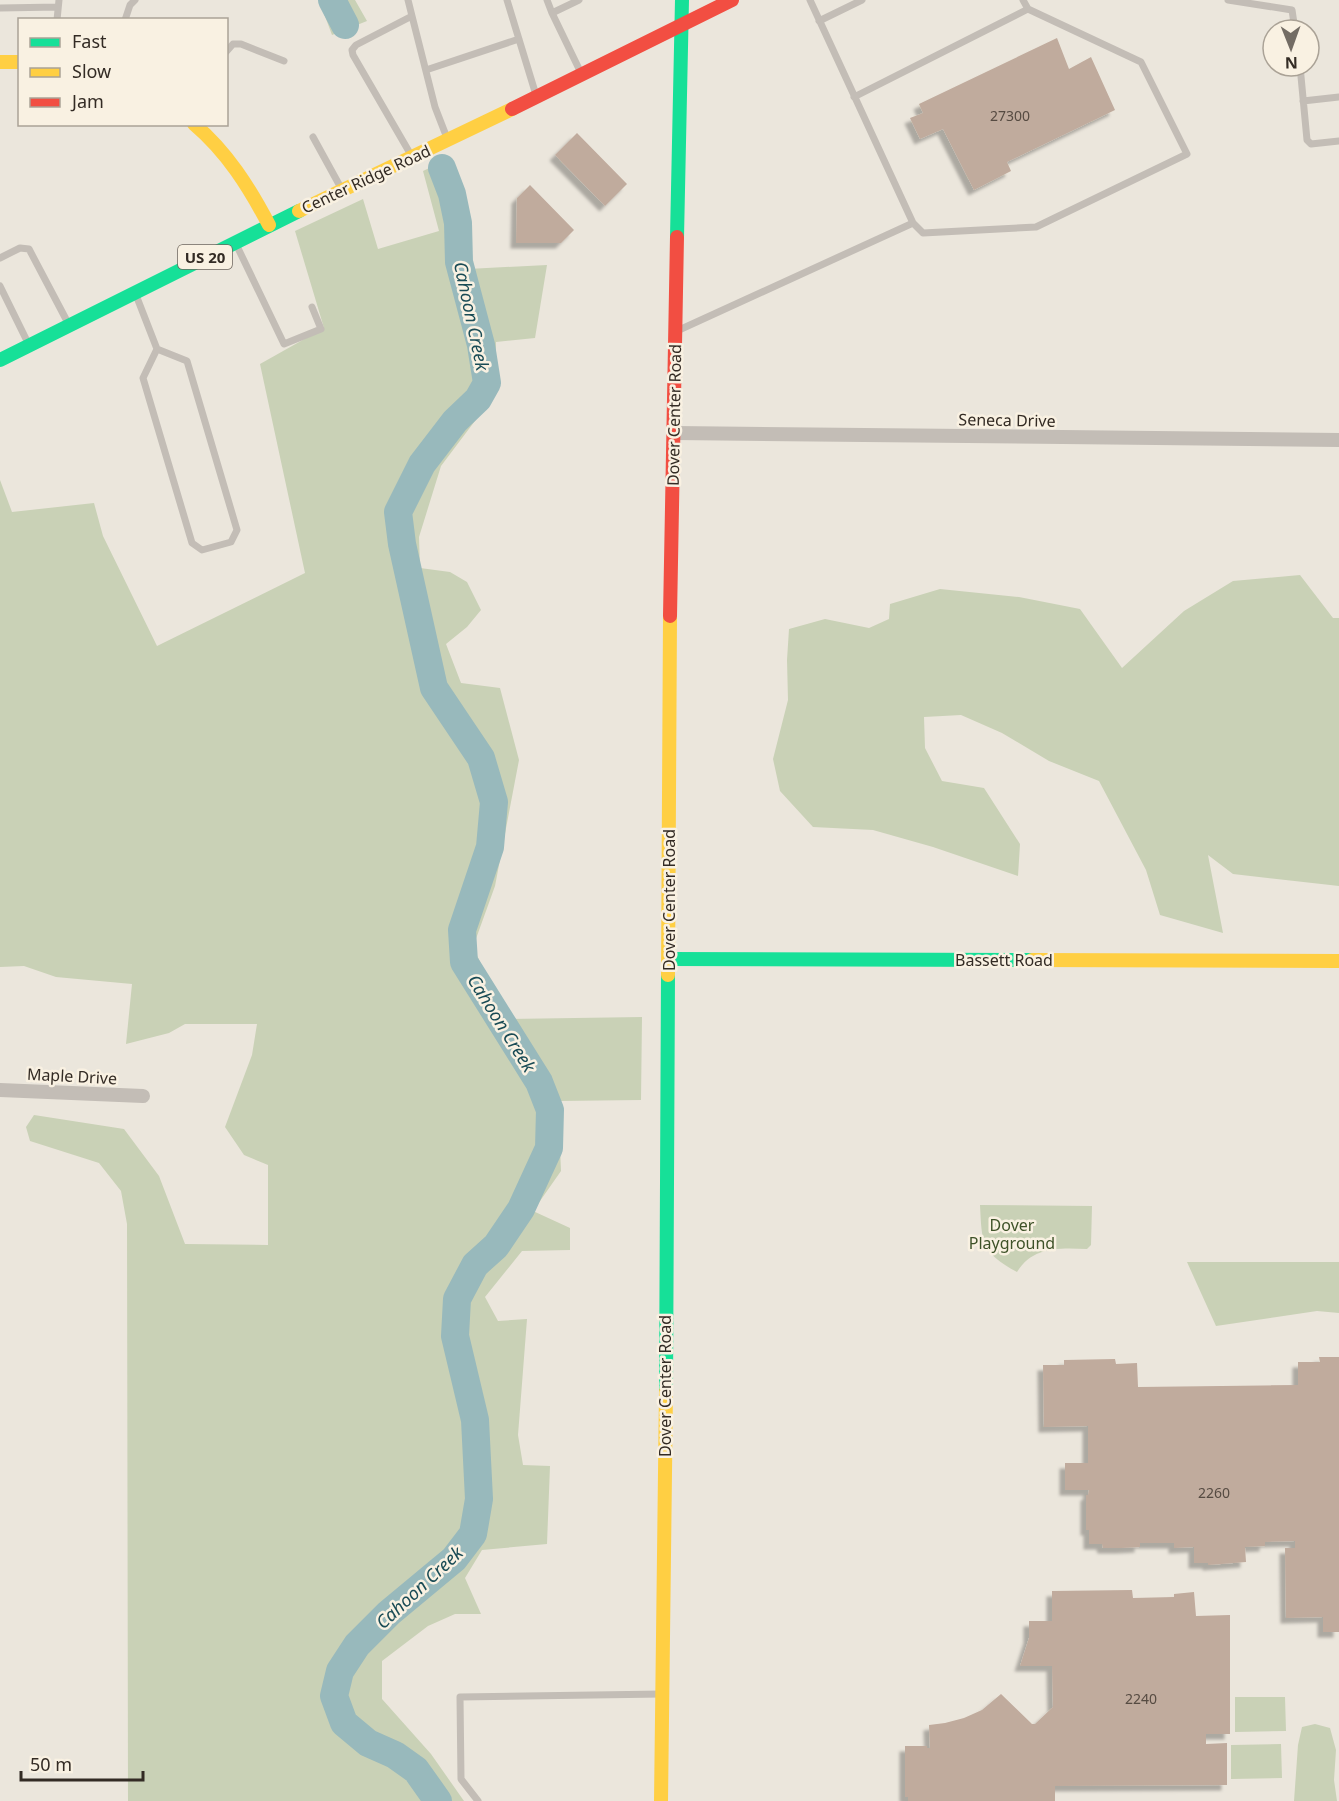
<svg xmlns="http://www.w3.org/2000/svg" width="1339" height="1801" font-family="'Noto Sans',sans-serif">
<defs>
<filter id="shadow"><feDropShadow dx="-5.5" dy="5.5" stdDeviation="1.5" flood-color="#0004"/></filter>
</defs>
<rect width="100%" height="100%" fill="#ebe6dc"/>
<path fill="#c9d1b6" d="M319 0H355L367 21 332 35Z
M448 159 468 269 547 265 535 338 496 342V393L441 466 419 537 420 568 450 572 467 582 481 610 467 627 446 644 461 683 500 688 519 760 495 886 473 947 507 1019 642 1017 641 1100 558 1101 561 1171 533 1211 570 1228V1250L522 1251 485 1297 498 1321 527 1319 518 1435 523 1465 550 1466 547 1544 482 1550 465 1578 481 1614H455L428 1626 382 1661V1699L431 1754 464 1801H128L127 1224 121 1191 99 1163 30 1141 26 1127 34 1115 124 1129 159 1176 185 1244 268 1245V1165L244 1155 225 1127 252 1055 257 1024H185L169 1033 126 1044 132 984 56 977 24 966 0 967V480L12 512 94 503 103 536 157 646 305 573 260 364 324 328 295 231 363 199 378 249 439 231 423 171Z
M1300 575 1333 618H1339V886L1233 874 1208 855 1223 933 1160 915 1146 870 1099 781 1049 761 1002 733 961 715 924 717 925 748 942 781 984 788 1020 844 1018 876 933 847 873 830 813 827 780 791 773 759 788 700 787 660 789 629 825 619 869 628 889 619 890 604 940 589 1019 597 1080 609 1122 668 1184 611 1233 581Z
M980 1205 1092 1206 1091 1245 1087 1249C1060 1248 1033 1246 1017 1272 981 1252 982 1244 980 1205Z
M1187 1262H1339V1313L1317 1311 1216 1326Z
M1235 1697H1285L1286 1731 1235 1732Z
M1315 1724 1330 1728 1336 1750 1334 1780 1337 1801H1294L1298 1745 1302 1727Z
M1281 1744 1282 1778 1231 1779V1745Z"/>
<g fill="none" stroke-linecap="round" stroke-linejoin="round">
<path stroke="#98b9bc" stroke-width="28" d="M332 0 345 25
M438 1801 416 1770 395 1755 368 1743 344 1723 334 1696 340 1671 357 1645 389 1613 454 1559 473 1534 479 1499 475 1420 455 1336 457 1299 475 1265 496 1246 521 1209 549 1148 550 1110 539 1082 464 962 462 930 490 847 494 802 481 758 434 688 402 544 398 512 422 464 455 421 478 399 487 383 481 345 459 262 458 223 452 194 442 168"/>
</g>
<path fill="#c0ab9d" filter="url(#shadow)" d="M1057 38 1069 69 1091 57 1115 110 1007 162 1011 171 974 190 943 129 920 139 910 118 923 113 919 104Z
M577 133 627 184 605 206 555 155Z
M530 185 574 230 561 243H516L517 198Z
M1319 1357H1339V1632H1323V1617L1286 1618 1285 1548H1295V1541L1265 1542V1546L1245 1547 1246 1562 1208 1565V1563H1194V1547L1174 1548V1543H1140V1547L1121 1548H1103L1102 1544H1089V1530H1086V1495H1088L1089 1490H1065V1463H1088V1426L1044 1427 1043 1365H1064V1360L1115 1359 1116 1364 1137 1363 1138 1387 1298 1385V1362H1320Z
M1132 1590 1133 1598 1174 1597V1594L1194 1592 1196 1616 1230 1615V1734H1206V1744L1227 1743V1785L1055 1786V1801H908V1797H905V1746H927V1748H930L929 1725 945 1723 964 1718 982 1710 1001 1694 1032 1724H1035L1053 1707 1052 1666H1020L1029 1638V1621H1052V1591Z"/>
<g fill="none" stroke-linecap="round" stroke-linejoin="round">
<path stroke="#c3bdb6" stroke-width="7" d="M408 0 412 16
M507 0 536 95
M547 0 552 13
M579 0 552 13 581 73
M1228 0 1292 10 1295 30
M0 8 58 7
M57 20 59 0
M125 20 130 5 135 0
M819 21 862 0
M226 52 233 44H241L284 61
M1300 66 1307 140 1311 144 1339 141
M426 70 519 39
M854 97 1028 9 1023 0
M1303 101 1339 97
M313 137 341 188
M411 155 353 55 352 50 356 45 412 16 435 107 447 138
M913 223 923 233 1036 227 1187 154 1141 62 1028 9
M236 244 284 344 321 329 312 307
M0 258 20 248 29 249 68 323
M0 286 28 343
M136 295 157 349 187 361 237 530 231 542 202 550 192 543 143 378 157 349
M679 330 913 223 810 0
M478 1801 461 1779 460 1697 662 1694"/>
<path stroke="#c3bdb6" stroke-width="14" d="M675 433 1339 440
M0 1090 143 1096"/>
<path stroke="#16e098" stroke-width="14" d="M677 237 682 0
M0 360 299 211
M669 959 1032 960
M666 1391 668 975"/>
<path stroke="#ffcf43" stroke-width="14" d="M0 62H20
M194 124C227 152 249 187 269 225
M299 211 512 109
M1032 960 1339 961
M668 975 670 616
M661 1801 666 1391"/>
<path stroke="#f24e42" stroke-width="14" d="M512 109 732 0
M670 616 677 237"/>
</g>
<g text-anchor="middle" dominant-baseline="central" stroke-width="5" stroke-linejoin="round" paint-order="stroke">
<g font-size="14" fill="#564b42">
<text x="1010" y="115">27300</text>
<text x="1214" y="1492">2260</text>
<text x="1141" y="1698">2240</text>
</g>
<rect fill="#f9f1e2" stroke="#6e665d" stroke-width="1.5" x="178" y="245" width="54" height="24" rx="4.5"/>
<g font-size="15" font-weight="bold" fill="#332b24">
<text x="205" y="257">US 20</text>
</g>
<g font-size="16" fill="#332b24" stroke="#f9f1e2">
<text transform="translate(366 179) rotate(-25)">Center Ridge Road</text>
<text transform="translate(674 415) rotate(-89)">Dover Center Road</text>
<text transform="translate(1007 420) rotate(1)">Seneca Drive</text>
<text transform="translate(669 900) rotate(-90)">Dover Center Road</text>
<text x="1004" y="960">Bassett Road</text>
<text transform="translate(72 1076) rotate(3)">Maple Drive</text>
<text transform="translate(665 1386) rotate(-90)">Dover Center Road</text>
</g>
<g font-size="16" fill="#3e5228" stroke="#f9f1e2">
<text x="1012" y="1225">Dover<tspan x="1012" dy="18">Playground</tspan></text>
</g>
<g font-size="18" font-style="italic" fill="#194b55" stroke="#f9f1e2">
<text transform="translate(472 316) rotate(78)">Cahoon Creek</text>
<text transform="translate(502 1023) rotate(58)">Cahoon Creek</text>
<text transform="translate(419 1587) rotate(-43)">Cahoon Creek</text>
</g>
</g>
<rect x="18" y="18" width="210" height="108" fill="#f9f1e2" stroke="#aaa296" stroke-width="1.5"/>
<rect x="30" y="38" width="30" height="9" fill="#16e098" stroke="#aaa296" stroke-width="1.5"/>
<text x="72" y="48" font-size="18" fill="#332b24">Fast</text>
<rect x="30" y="68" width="30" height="9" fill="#ffcf43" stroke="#aaa296" stroke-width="1.5"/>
<text x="72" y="78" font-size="18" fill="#332b24">Slow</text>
<rect x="30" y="98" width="30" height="9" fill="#f24e42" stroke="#aaa296" stroke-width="1.5"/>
<text x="72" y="108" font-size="18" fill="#332b24">Jam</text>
<g transform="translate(1291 48) rotate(179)"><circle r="28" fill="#f9f1e2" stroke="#aaa296" stroke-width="1.5"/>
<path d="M0-4.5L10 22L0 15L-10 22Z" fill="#736c64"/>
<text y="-9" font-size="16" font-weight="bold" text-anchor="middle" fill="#332b24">N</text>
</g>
<path d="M21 1771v9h122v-9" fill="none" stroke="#332b24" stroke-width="3"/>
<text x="30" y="1771" font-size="18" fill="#332b24" stroke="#f9f1e2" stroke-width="4.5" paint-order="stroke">50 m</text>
</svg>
